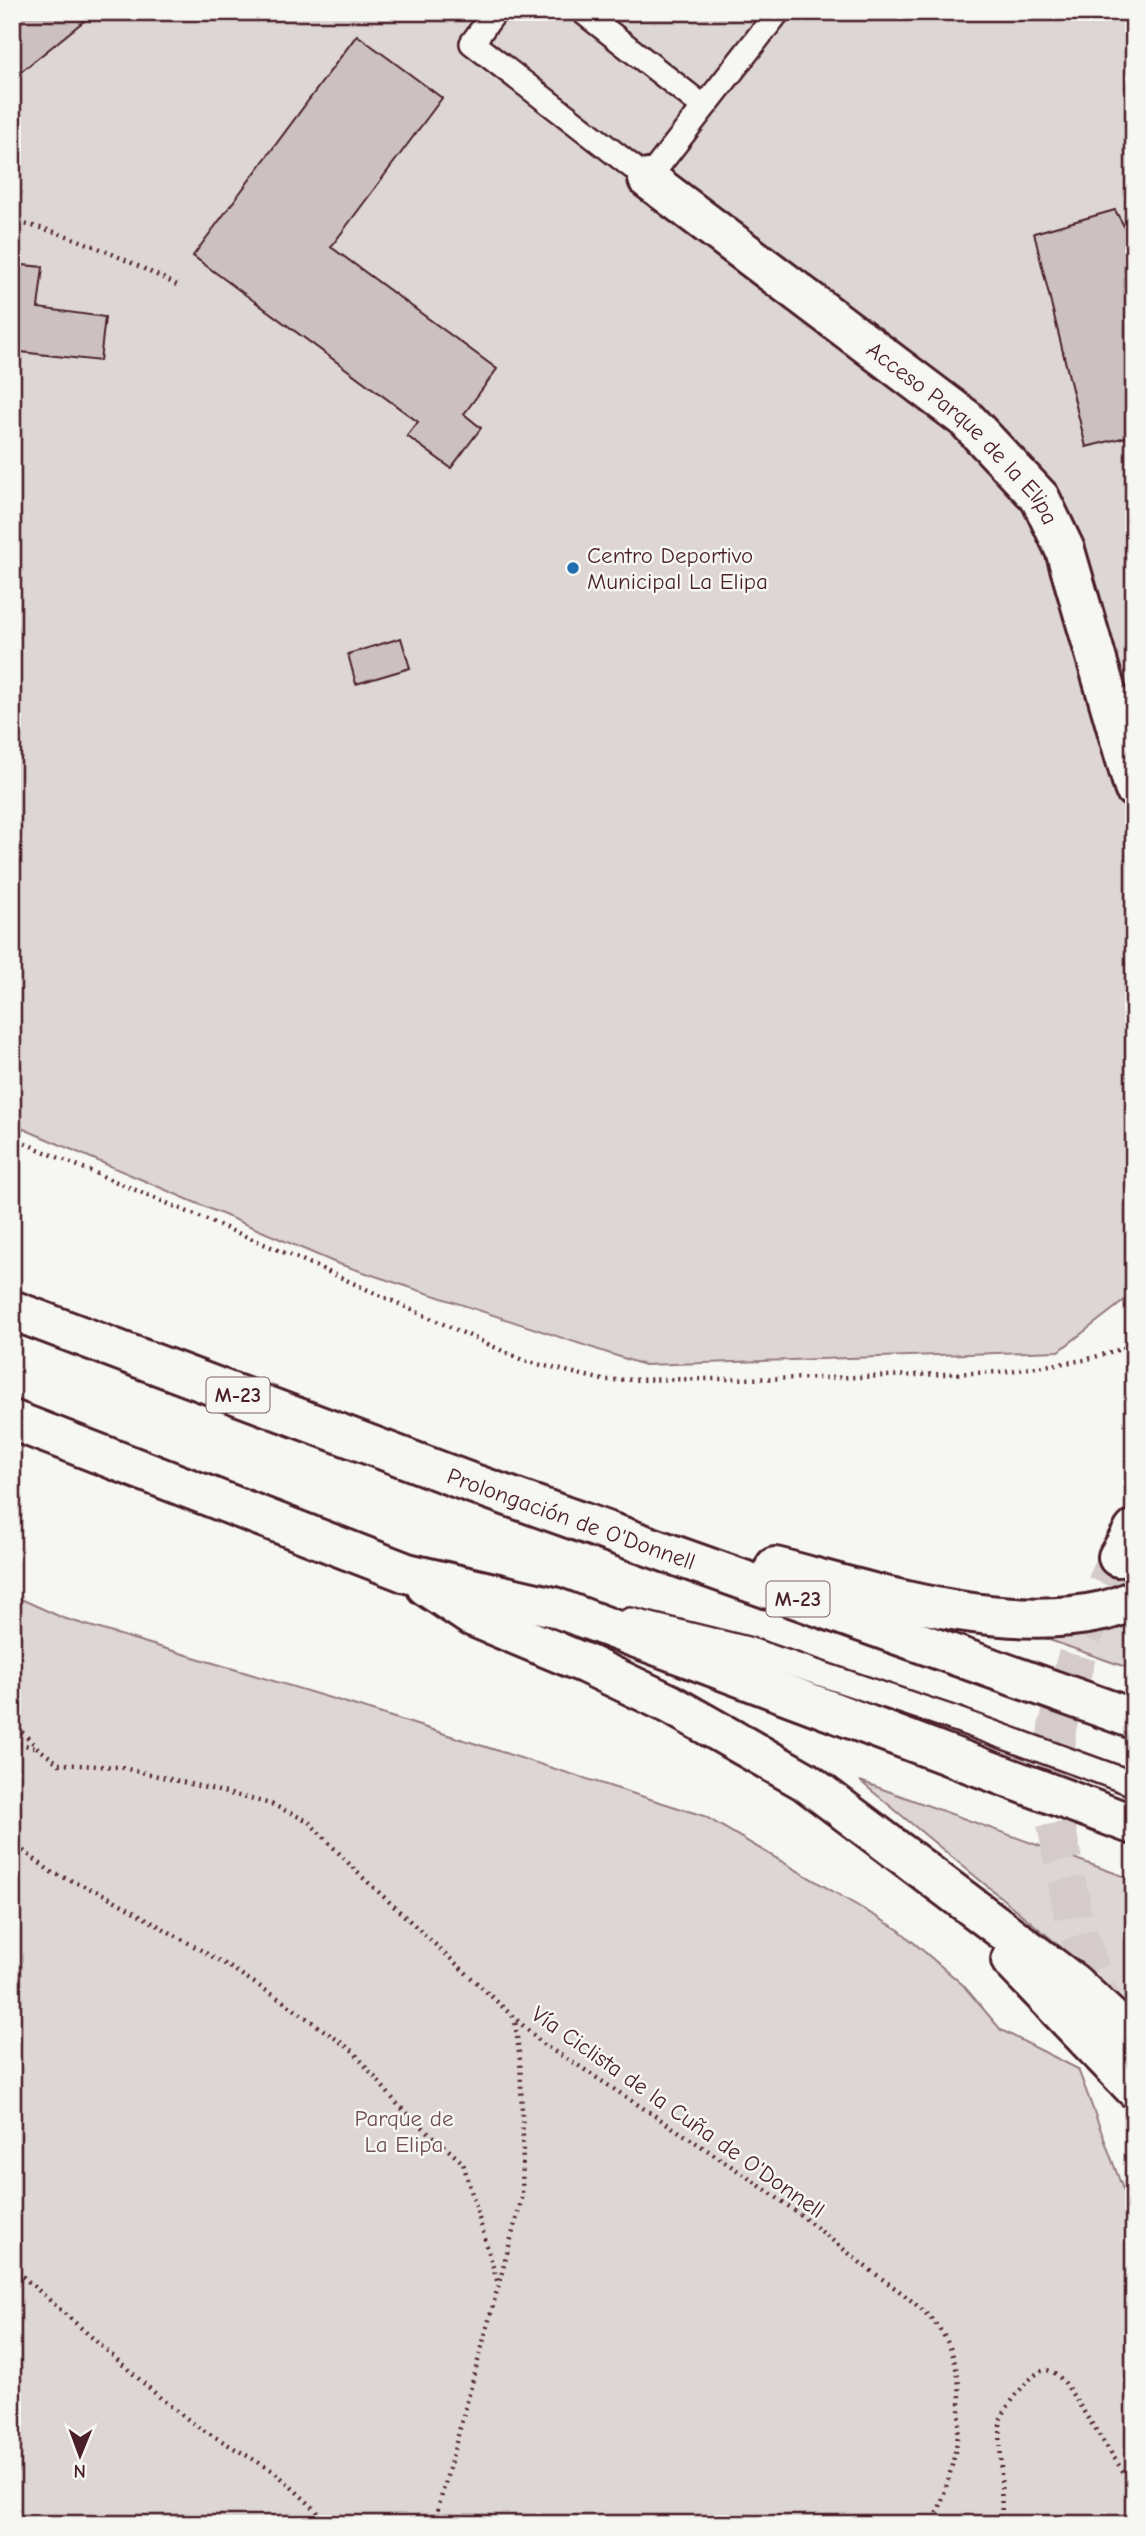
<svg xmlns="http://www.w3.org/2000/svg" width="1146" height="2536" font-family="'Comic Neue',sans-serif">
<rect width="100%" height="100%" fill="#f6f6f2"/>
<filter id="ink" filterUnits="userSpaceOnUse"><feTurbulence type="fractalNoise" baseFrequency=".0143" numOctaves="2"/><feDisplacementMap in="SourceGraphic" scale="14" xChannelSelector="R" yChannelSelector="G"/><feConvolveMatrix kernelMatrix="1 2 1 2 8 2 1 2 1" color-interpolation-filters="sRGB"/></filter>
<g filter="url(#ink)">
<path fill="#ddd6d5" stroke="#947a80" stroke-width="2" d="M12 12H1134V1293L1059 1351 644 1365 336 1263 12 1124Z
M12 1595 63 1618 347 1703 704 1816 899 1930 963 1985 1001 2030 1078 2069 1134 2219V2524H12Z
M1134 1618V1670L1041 1637 1125 1621Z
M860 1781 1134 1880V2011L1056 1943Z"/>
<path fill="#ccc1c0" stroke="#4a1f2b" stroke-width="2" d="M12 12H87L90 16 12 79Z
M357 35 442 98 331 247 497 369 464 414 481 428 451 468 407 436 418 422 193 256Z
M1115 210 1124 226 1134 223V435L1086 447 1034 233Z
M12 264 43 267 38 308 105 317 100 361 12 351Z
M401 638 410 668 356 684 348 654Z"/>
<g fill="none" stroke-linecap="round" stroke-linejoin="round">
<path stroke="#d4cbca" stroke-width="38" stroke-dasharray="38 19" stroke-linecap="butt" d="M1109 2025 1074 1920 1055 1818 1057 1728 1081 1641 1118 1557"/>
<defs>
<path id="lane" d="M495 12 472 43 648 179 778 12
M583 12 704 107
M630 1620 747 1649 955 1719 1134 1784"/>
<g id="street">
<path id="s1" d="M648 179 966 419 1040 498 1065 550 1134 788"/>
<path d="M1118 1557 1134 1530"/>
</g>
<g id="highway">
<path id="s2" d="M12 1310 463 1480 1134 1719"/>
<path d="M12 1420 407 1573 554 1607 1134 1825"/>
<path d="M775 1567C875 1593 1000 1634 1103 1611 1114 1609 1124 1604 1134 1600"/>
<path d="M426 1586 471 1616 586 1664 670 1704 805 1781 1073 1983 1134 2040"/>
<path d="M1011 1960 1134 2088"/>
</g>
</defs>
<use href="#lane" stroke="#4a1f2b" stroke-width="28"/>
<use href="#street" stroke="#4a1f2b" stroke-width="44"/>
<use href="#highway" stroke="#4a1f2b" stroke-width="44"/>
<path stroke="#4a1f2b" stroke-width="4.5" stroke-dasharray="2 5" stroke-linecap="butt" d="M12 222C70 231 126 260 179 286
M12 1138 302 1260 525 1361 603 1380 827 1378 1002 1372 1085 1360 1134 1345
M12 1722 38 1748 59 1764 119 1767 158 1776 271 1804 308 1821 359 1874 545 2046 579 2066C648 2112 719 2156 787 2205 813 2224 837 2244 862 2264 893 2288 939 2313 952 2353 971 2412 953 2468 934 2524
M12 1742 37 1748
M12 1842 51 1872 105 1895 225 1964 284 2002 353 2051 398 2105 463 2163 498 2284
M12 2267 164 2401 198 2427 275 2472 316 2510 325 2524
M434 2524 522 2198 523 2138 520 2060 515 2021
M1002 2524 1000 2420C1006 2407 1032 2370 1046 2370 1055 2371 1060 2378 1065 2383L1134 2488"/>
<use href="#lane" stroke="#f6f6f2" stroke-width="23"/>
<use href="#street" stroke="#f6f6f2" stroke-width="38"/>
<use href="#highway" stroke="#f6f6f2" stroke-width="38"/>
</g>
</g>
<circle fill="#1f6fb2" stroke="#f6f6f2" stroke-width="2.5" cx="573" cy="568" r="7"/>
<g text-anchor="middle" dominant-baseline="central" stroke-width="5" stroke-linejoin="round" paint-order="stroke">
<g fill="#f6f6f2" stroke="#7e6067" stroke-width="2">
<rect x="206.5" y="1377.5" width="63" height="35" rx="5"/>
<rect x="766.5" y="1581.5" width="63" height="35" rx="5"/>
</g>
<g font-size="21" font-weight="bold" fill="#4a1f2b">
<text x="238" y="1395">M-23</text>
<text x="798" y="1599">M-23</text>
</g>
<g font-size="23" fill="#4a1f2b" stroke="#f6f6f2">
<text stroke="none"><textPath href="#s1" startOffset="406">Acceso Parque de la Elipa</textPath></text>
<text stroke="none"><textPath href="#s2" startOffset="597">Prolongación de O'Donnell</textPath></text>
<text transform="translate(678 2112) rotate(35)">Vía Ciclista de la Cuña de O'Donnell</text>
</g>
<g font-size="23" fill="#4a1f2b" stroke="#f6f6f2" text-anchor="start">
<text x="587" y="555">Centro Deportivo<tspan x="587" dy="26">Municipal La Elipa</tspan></text>
</g>
<g font-size="23" fill="#6f4d56" stroke="#f6f6f2">
<text x="404" y="2118">Parque de<tspan x="404" dy="26">La Elipa</tspan></text>
</g>
</g>
<rect width="1146" height="2536" fill="none" stroke="#f6f6f2" stroke-width="42"/>
<rect x="21" y="21" width="1104" height="2494" fill="none" stroke="#4a1f2b" stroke-width="2.5" filter="url(#ink)"/>
<g transform="translate(80 2455) rotate(181)" stroke="#f6f6f2" stroke-width="5" paint-order="stroke">
<path d="M0-5L12 26L0 18L-12 26Z" fill="#4a1f2b"/>
<text y="-10" font-size="19" font-weight="bold" text-anchor="middle" fill="#4a1f2b">N</text>
</g>
</svg>
